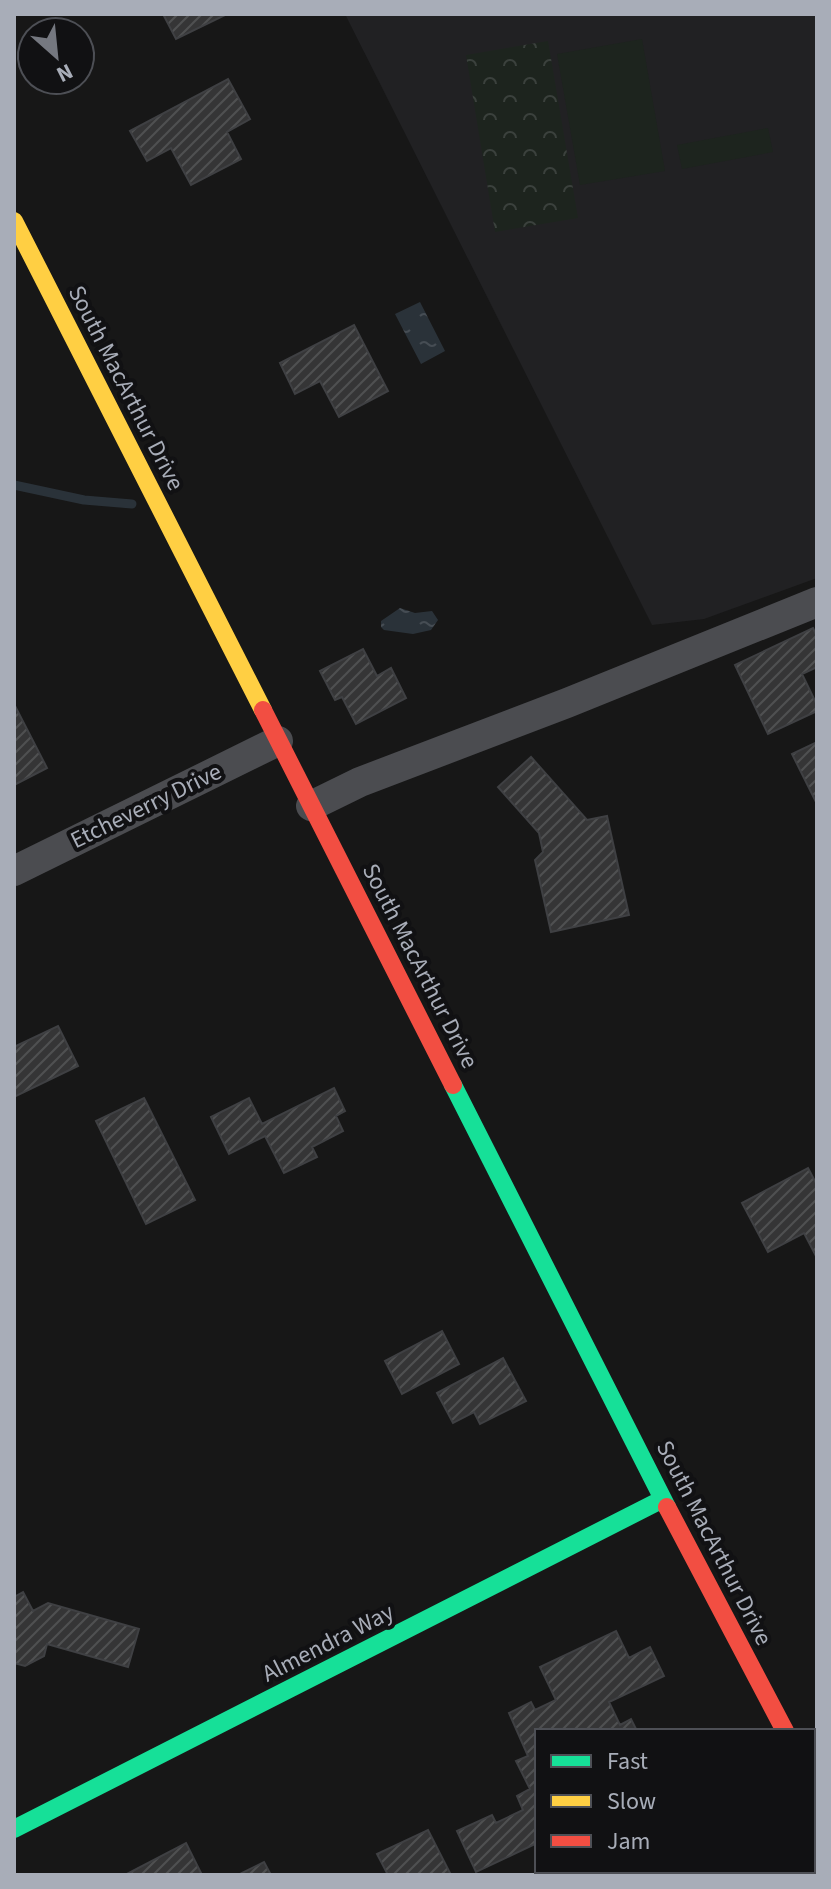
<svg xmlns="http://www.w3.org/2000/svg" width="831" height="1889" font-family="'Source Sans 3',sans-serif">
<defs>
<pattern id="park-crowns" width="20" height="18" patternUnits="userSpaceOnUse" patternTransform="scale(2)"><rect width="20" height="18" fill="#1d241e"/><path d="M2 6a3 3 0 1 1 6 0M12 15a3 3 0 1 1 6 0" fill="none" stroke="#3b413d"/></pattern>
<pattern id="water-ripples" width="26" height="14" patternUnits="userSpaceOnUse" patternTransform="scale(2)"><rect width="26" height="14" fill="#2a3239"/><path d="M2 4q2-2 4 0t4 0M15 11q2-2 4 0t4 0" fill="none" stroke="#464d54"/></pattern>
<pattern id="building-hatch" width="6" height="6" patternUnits="userSpaceOnUse" patternTransform="scale(2)"><rect width="6" height="6" fill="#353536"/><path d="M-1 1l2-2M0 6l6-6M5 7l2-2" fill="none" stroke="#4f5051"/></pattern>
</defs>
<rect width="100%" height="100%" fill="#171717"/>
<path fill="#212123" d="M345 14H817V578L704 619 652 625Z"/>
<path fill="#1d241e" d="M642 39 665 171 580 185 557 54Z
M768 128 773 152 682 169 677 145Z"/>
<path fill="url(#park-crowns)" d="M548 41 578 218 495 232 466 55Z"/>
<path fill="url(#water-ripples)" d="M420 302 445 351 421 364 395 314Z
M400 608 415 613 432 611 438 620 431 630 413 634 384 630 381 627V621Z"/>
<g fill="none" stroke-linecap="round" stroke-linejoin="round">
<path stroke="#2a3239" stroke-width="9" d="M14 485 84 500 132 504"/>
</g>
<path fill="url(#building-hatch)" stroke="#3f4043" stroke-width="2" d="M163 14H227L176 39Z
M228 79 250 119 227 132 241 159 191 185 171 148 147 161 130 131Z
M354 325 388 391 339 417 320 381 295 394 280 363Z
M813 628 817 637V667L802 674 817 705V711L768 734 735 665Z
M363 649 377 676 391 668 406 698 356 724 342 697 335 700 320 671Z
M14 704 47 768 14 785Z
M817 742V804L792 754Z
M531 757 587 820 607 816 629 915 551 932 535 860 543 852 539 833 498 787Z
M58 1026 78 1066 14 1097V1047Z
M334 1088 345 1111 336 1116 343 1131 312 1147 317 1157 284 1173 265 1136 229 1154 211 1117 249 1098 262 1124Z
M144 1098 195 1200 146 1224 96 1121Z
M808 1168 817 1185V1258L804 1233 768 1252 742 1203Z
M442 1331 459 1364 402 1394 385 1361Z
M503 1358 526 1401 480 1424 474 1412 453 1423 437 1393Z
M23 1592 33 1611 48 1603 139 1629 128 1667 47 1644 44 1656 25 1666 14 1663V1597Z
M616 1631 629 1658 650 1647 664 1676 609 1702 620 1725 631 1719 637 1731H537V1843L476 1872 457 1831 492 1815 496 1823 523 1810 517 1796 530 1789 516 1761 528 1756 509 1713 531 1702 535 1710 556 1700 540 1667Z
M428 1830 451 1875H388L377 1854Z
M186 1843 202 1875H125Z
M264 1862 271 1875H238Z"/>
<g fill="none" stroke-linecap="round" stroke-linejoin="round">
<path stroke="#4b4c50" stroke-width="30" d="M311 806 360 782 567 703 817 602
M14 871 278 741"/>
<path stroke="#16e098" stroke-width="18" d="M453 1085 667 1507
M14 1829 663 1499"/>
<path stroke="#ffcf43" stroke-width="18" d="M14 221 263 710
M813 1785 817 1792"/>
<path stroke="#f24e42" stroke-width="18" d="M263 710 453 1085
M667 1507 785 1731"/>
</g>
<g text-anchor="middle" dominant-baseline="central" stroke-width="8" stroke-linejoin="round" paint-order="stroke">
<g font-size="24" fill="#a8adb8" stroke="#111113">
<text transform="translate(126 388) rotate(63)">South MacArthur Drive</text>
<text transform="translate(146 806) rotate(-26)">Etcheverry Drive</text>
<text transform="translate(420 966) rotate(63)">South MacArthur Drive</text>
<text transform="translate(714 1543) rotate(63)">South MacArthur Drive</text>
<text transform="translate(328 1643) rotate(-27)">Almendra Way</text>
</g>
</g>
<rect width="831" height="1889" fill="none" stroke="#a8adb8" stroke-width="32"/>
<rect x="535" y="1729" width="280" height="144" fill="#111113" stroke="#4d4f55" stroke-width="2"/>
<rect x="551" y="1755" width="40" height="12" fill="#16e098" stroke="#4d4f55" stroke-width="2"/>
<text x="607" y="1769" font-size="24" fill="#a8adb8">Fast</text>
<rect x="551" y="1795" width="40" height="12" fill="#ffcf43" stroke="#4d4f55" stroke-width="2"/>
<text x="607" y="1809" font-size="24" fill="#a8adb8">Slow</text>
<rect x="551" y="1835" width="40" height="12" fill="#f24e42" stroke="#4d4f55" stroke-width="2"/>
<text x="607" y="1849" font-size="24" fill="#a8adb8">Jam</text>
<g transform="translate(56 56) rotate(153)"><circle r="38" fill="#111113" stroke="#4d4f55" stroke-width="2"/>
<path d="M0-6L14 30L0 20L-14 30Z" fill="#757880"/>
<text y="-12" font-size="22" font-weight="bold" text-anchor="middle" fill="#a8adb8">N</text>
</g>
</svg>
